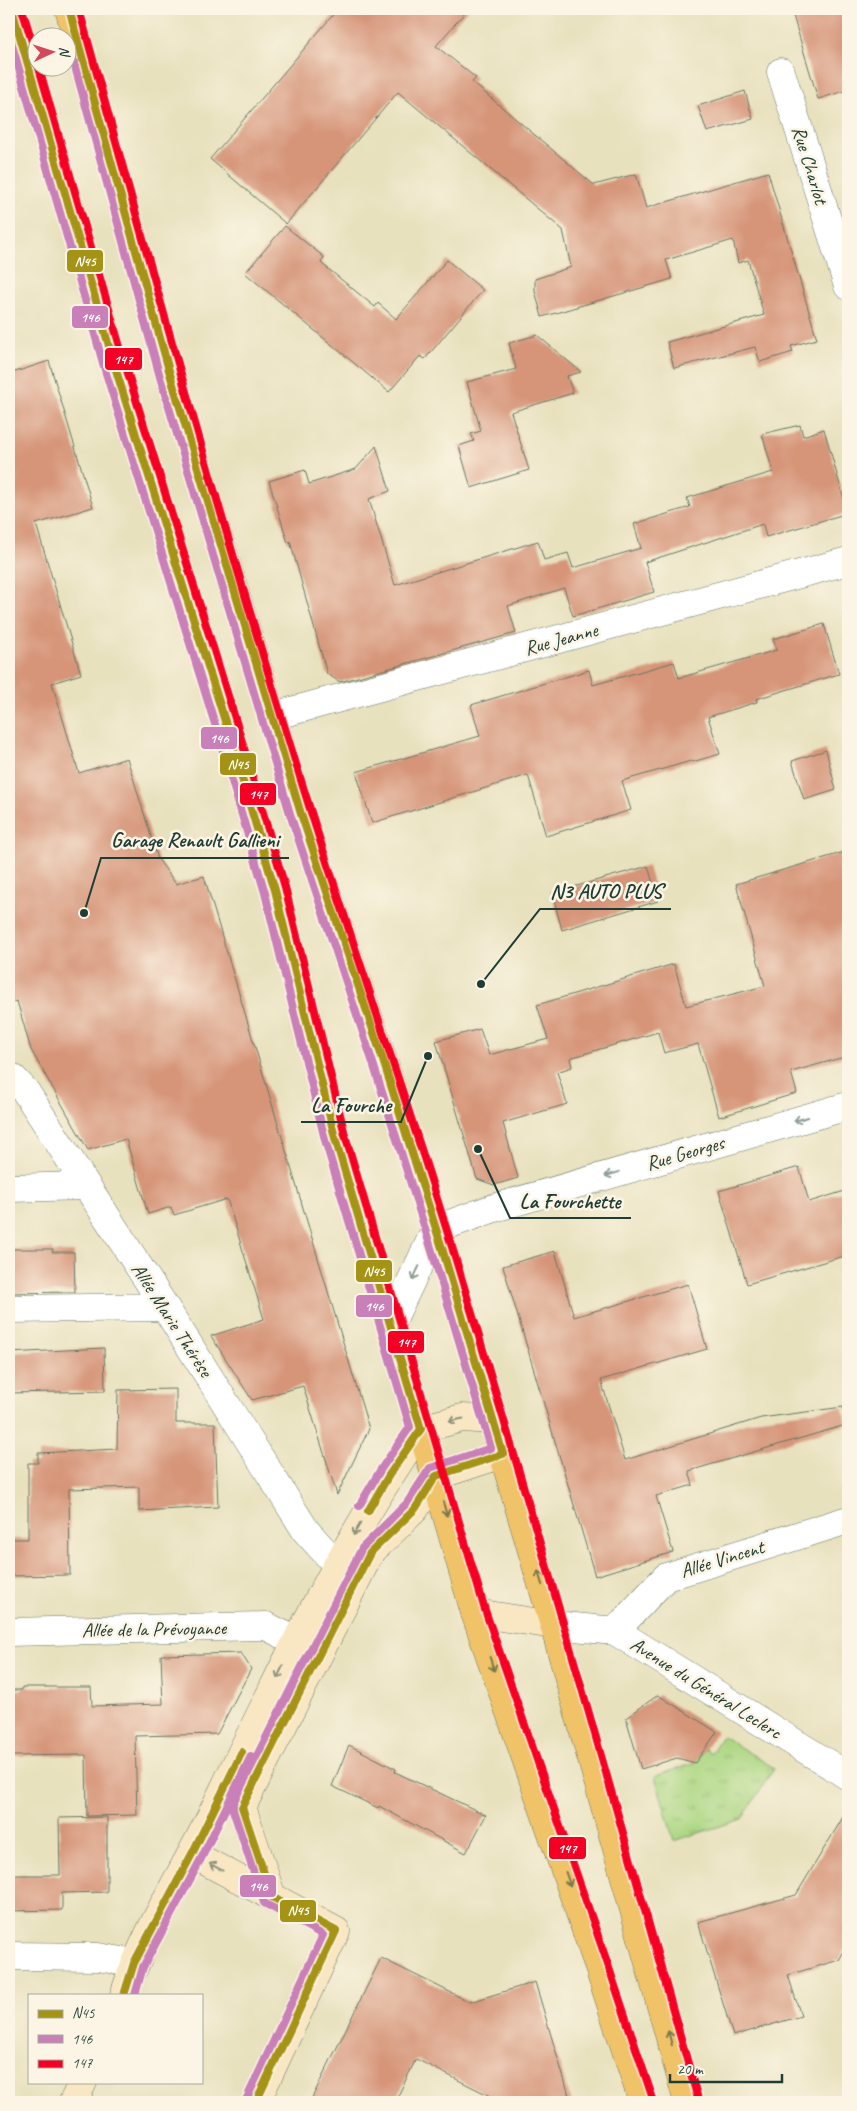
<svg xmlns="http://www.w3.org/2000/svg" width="857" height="2111" font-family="Caveat,sans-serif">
<defs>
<pattern id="park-tufts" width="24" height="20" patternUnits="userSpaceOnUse" patternTransform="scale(1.25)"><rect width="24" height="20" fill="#acd782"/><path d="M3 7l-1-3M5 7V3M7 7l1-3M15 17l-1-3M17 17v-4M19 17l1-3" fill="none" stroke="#94b971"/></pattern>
</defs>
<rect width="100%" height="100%" fill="#fcf5e5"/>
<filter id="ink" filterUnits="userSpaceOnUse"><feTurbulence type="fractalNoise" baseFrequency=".02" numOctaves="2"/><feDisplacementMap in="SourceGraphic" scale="10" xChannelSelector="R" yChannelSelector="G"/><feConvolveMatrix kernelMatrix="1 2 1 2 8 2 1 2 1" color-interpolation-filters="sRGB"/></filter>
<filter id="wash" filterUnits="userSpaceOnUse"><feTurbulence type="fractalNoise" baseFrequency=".0096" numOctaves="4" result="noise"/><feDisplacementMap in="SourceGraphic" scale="20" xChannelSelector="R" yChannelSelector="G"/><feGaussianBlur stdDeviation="1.12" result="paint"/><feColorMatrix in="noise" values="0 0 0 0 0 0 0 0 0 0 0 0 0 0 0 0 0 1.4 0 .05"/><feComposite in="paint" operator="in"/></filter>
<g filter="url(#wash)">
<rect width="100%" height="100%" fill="#e8e1be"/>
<path fill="url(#park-tufts)" stroke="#668a5b" d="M722 1736 774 1768 742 1819 674 1841 655 1776 695 1763 705 1749 711 1753Z"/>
<g id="blocks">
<path fill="#d69579" d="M338 9H468L436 46 476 78 472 82 594 185 636 174 646 208 768 172 817 339 791 346 793 352 760 362 755 347 674 368 667 342 764 315 748 260 738 263 733 240 666 260 672 279 542 317 535 291V279L571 267 563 230 398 92 286 224 210 159Z
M791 9H848V90L818 99Z
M745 91 753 119 707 132 698 106Z
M285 226 324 257 321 263 375 307 378 303 396 319 447 260 483 290 425 359 420 356 389 392 245 273Z
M537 335 581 372 567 376 573 393 511 412 529 470 471 488 459 446 474 441 471 434 481 431 467 382 516 369 509 343Z
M49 361 93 507 36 524 81 674 52 683 79 773 127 758 158 859 176 884 204 876 369 1429 337 1495 303 1386 252 1400 211 1336 264 1319 227 1199 174 1215 171 1207 148 1214 126 1139 88 1150 31 1050 17 1001 9 1003V374Z
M800 425 803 436 824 429 848 513 766 537 763 524 645 562 654 592 573 616 564 588 508 606 516 633 340 682 327 674 290 541 288 543 269 481 305 470 309 484 356 469 376 446 390 491 369 499 395 585 538 541 544 560 568 553 573 568 641 548 634 524 690 507 687 498 773 472 762 434Z
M824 624 839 674 756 699 757 702 708 717 720 754 692 762 691 761 622 781 631 810 546 836 528 775 372 823 356 772 480 736 471 705 589 670 593 685 674 662 679 678 777 650 773 639Z
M826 750 836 790 804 800 792 761Z
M848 851V1056L791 1072 797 1093 719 1117 698 1044 664 1053 658 1032 570 1058 572 1067 557 1072 567 1104 503 1123 518 1178 494 1185 477 1179 436 1041 480 1029 489 1055 548 1039 537 1005 674 964 686 1006 765 986 736 884Z
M648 866 658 901 562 930 552 893Z
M799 1167 809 1202 848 1190V1255L747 1284 719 1191Z
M9 1249H53L52 1252H74L75 1292 9 1293Z
M555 1251 574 1317 688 1284 707 1349 601 1380 625 1460 761 1418 843 1407 846 1425 689 1471 693 1485 656 1496 673 1552 595 1576 503 1266Z
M104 1348 105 1391 9 1393V1353Z
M176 1389V1423H215L218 1507 139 1511V1487L69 1489 70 1575 9 1576V1539H28V1463H38V1453L117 1449 118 1390Z
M241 1653 251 1669 217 1734 135 1736 137 1815 87 1816 86 1755 9 1756V1690H22V1687H91L92 1706 163 1704 161 1655Z
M658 1695 717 1732 695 1763 677 1758 641 1769 626 1718Z
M349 1745 396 1769 395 1772 486 1815 466 1853 379 1806 378 1808 332 1786Z
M848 1809V1944L839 1960 788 1975 801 2016 733 2036 698 1922 796 1895Z
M107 1817V1892L62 1893V1910L9 1911V1875H60L59 1818Z
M381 1958 470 2002 535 1982 571 2102H502L416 2059 395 2102H310Z"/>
</g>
</g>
<g filter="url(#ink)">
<use href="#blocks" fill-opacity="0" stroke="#657664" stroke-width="1"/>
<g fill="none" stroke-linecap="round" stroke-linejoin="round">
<defs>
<path id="street" d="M781 72 848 286
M273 716 848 561
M9 1076 14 1079 26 1092 165 1307 306 1531 336 1564 348 1585
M9 1188 85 1186
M9 1309 165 1307
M391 1323 436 1229 494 1208 848 1106
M554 1625 615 1631 848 1776
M615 1631 666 1577 848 1520
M9 1632 266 1626 296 1641
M9 1956 98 1957 134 1963"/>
<path id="secondary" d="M475 1613 554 1625
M192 1854 336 1931 256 2102
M272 1897 242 1807 370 1553 415 1509 436 1476 503 1454
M124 1995C144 1933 181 1876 210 1818 274 1685 337 1551 421 1429L462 1418 493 1420
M73 2102 83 2082"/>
<path id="primary" d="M12 9 115 367 228 731 275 890 335 1138 391 1323 475 1613 596 1959 643 2102
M69 9 170 374 301 814 382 1057 442 1248 554 1625 688 2102"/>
</defs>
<use href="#street" stroke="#657664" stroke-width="29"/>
<use href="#secondary" stroke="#657664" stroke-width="29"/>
<use href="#primary" stroke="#657664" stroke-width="29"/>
<use href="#street" stroke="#fff" stroke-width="28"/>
<use href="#secondary" stroke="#f9e7c3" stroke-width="28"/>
<use href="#primary" stroke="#f0c369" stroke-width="28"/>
<defs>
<path id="bus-1" d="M12 9 115 367 228 731 275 890 335 1138 421 1429 389 1475 368 1511
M69 9 170 374 301 814 382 1057 442 1248 503 1454 436 1476 415 1509 370 1553 242 1807 272 1897 336 1931 256 2102
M124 1995 134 1963 192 1854 242 1752"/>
<path id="bus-2" d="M9 34 105 370 218 734 265 893 325 1140 410 1427 381 1469 359 1506
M68 41 160 377 291 817 372 1060 432 1251 491 1448 430 1468 407 1503 362 1548 233 1803V1810L264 1903 323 1935 247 2098
M135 1995 143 1967 201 1859 251 1756"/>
<path id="bus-3" d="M22 9 38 61
M79 9C153 276 227 544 310 809 356 955 407 1100 452 1247 538 1530 618 1814 698 2099
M39 68 125 364 238 728 285 887 345 1135 485 1610 605 1956 653 2099"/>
</defs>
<use href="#bus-1" stroke="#fcf5e5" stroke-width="11"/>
<use href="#bus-2" stroke="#fcf5e5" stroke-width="11"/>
<use href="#bus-3" stroke="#fcf5e5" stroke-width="11"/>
<use href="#bus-1" stroke="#a59316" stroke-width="8"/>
<use href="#bus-2" stroke="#c97fb7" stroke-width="8"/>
<use href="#bus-3" stroke="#f50024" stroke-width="8"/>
</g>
<defs><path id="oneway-shaft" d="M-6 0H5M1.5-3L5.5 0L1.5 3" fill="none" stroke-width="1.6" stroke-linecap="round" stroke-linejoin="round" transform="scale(1.25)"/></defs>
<g stroke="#8f9e9a">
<use href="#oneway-shaft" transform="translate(801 1119) rotate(164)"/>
<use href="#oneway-shaft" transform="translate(612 1174) rotate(164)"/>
<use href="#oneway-shaft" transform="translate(416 1273) rotate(116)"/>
</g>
<g stroke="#8c927c">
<use href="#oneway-shaft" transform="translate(456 1420) rotate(169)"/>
<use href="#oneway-shaft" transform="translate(357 1529) rotate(121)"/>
<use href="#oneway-shaft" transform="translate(280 1672) rotate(116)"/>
<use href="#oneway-shaft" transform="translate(216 1867) rotate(-152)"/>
</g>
<g stroke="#7d794c">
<use href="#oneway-shaft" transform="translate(445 1509) rotate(74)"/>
<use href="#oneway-shaft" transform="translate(540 1578) rotate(-107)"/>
<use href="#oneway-shaft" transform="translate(492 1664) rotate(71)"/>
<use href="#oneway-shaft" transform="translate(568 1879) rotate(70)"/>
<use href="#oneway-shaft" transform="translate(670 2038) rotate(-105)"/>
</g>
</g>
<g text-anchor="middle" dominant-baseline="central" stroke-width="5" stroke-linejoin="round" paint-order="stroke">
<g font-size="20" fill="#1f3d34" stroke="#fcf5e5">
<text transform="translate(810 165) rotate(73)">Rue Charlot</text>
<text transform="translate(561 639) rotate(-15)">Rue Jeanne</text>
<text transform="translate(685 1153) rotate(-16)">Rue Georges</text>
<text transform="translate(172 1320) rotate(57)">Allée Marie Thérèse</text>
<text transform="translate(722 1559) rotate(-17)">Allée Vincent</text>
<text transform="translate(154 1629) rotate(-1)">Allée de la Prévoyance</text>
<text transform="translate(706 1688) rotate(32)">Avenue du Général Leclerc</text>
</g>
</g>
<path fill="none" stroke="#1f3d34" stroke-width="2" d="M84 913L101 858H289M481 984L540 909H671M428 1056L401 1122H301M478 1149L510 1218H631"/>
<g fill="#1f3d34" stroke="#fcf5e5" stroke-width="2">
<circle cx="84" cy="913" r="5"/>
<circle cx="481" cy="984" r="5"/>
<circle cx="428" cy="1056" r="5"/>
<circle cx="478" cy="1149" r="5"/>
</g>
<g font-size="21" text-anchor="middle" font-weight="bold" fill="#1f3d34" stroke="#fcf5e5" stroke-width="5" stroke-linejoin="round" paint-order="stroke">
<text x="195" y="847">Garage Renault Gallieni</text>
<text x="606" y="898">N3 AUTO PLUS</text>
<text x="351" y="1112">La Fourche</text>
<text x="570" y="1208">La Fourchette</text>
</g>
<g stroke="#fcf5e5" stroke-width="2">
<rect x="66" y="249" width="38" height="24" rx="5" fill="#a59316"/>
<rect x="71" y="305" width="38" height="24" rx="5" fill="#c97fb7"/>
<rect x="104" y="347" width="39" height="24" rx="5" fill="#f50024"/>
<rect x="200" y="726" width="38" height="24" rx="5" fill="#c97fb7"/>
<rect x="219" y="752" width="38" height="24" rx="5" fill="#a59316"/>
<rect x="239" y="782" width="38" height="24" rx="5" fill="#f50024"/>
<rect x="355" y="1259" width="38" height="24" rx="5" fill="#a59316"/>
<rect x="355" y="1294" width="38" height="24" rx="5" fill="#c97fb7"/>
<rect x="387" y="1330" width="38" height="24" rx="5" fill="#f50024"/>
<rect x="548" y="1836" width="39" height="24" rx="5" fill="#f50024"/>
<rect x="239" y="1874" width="38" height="24" rx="5" fill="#c97fb7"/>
<rect x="279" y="1899" width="38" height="24" rx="5" fill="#a59316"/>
</g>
<g font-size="14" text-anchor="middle" font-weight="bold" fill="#fff">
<text x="85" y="266">N45</text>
<text x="90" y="322">146</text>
<text x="123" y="364">147</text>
<text x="219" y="743">146</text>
<text x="238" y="769">N45</text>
<text x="258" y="799">147</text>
<text x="374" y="1276">N45</text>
<text x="374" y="1311">146</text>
<text x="406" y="1347">147</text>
<text x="567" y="1853">147</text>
<text x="258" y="1891">146</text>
<text x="298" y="1915">N45</text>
</g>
<rect width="857" height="2111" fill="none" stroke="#fcf5e5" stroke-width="30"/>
<rect x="28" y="1994" width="175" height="90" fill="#fcf5e5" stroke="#a4ab9e"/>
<rect x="38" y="2010" width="25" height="8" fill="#a59316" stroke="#a4ab9e"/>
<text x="72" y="2018" font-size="15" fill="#1f3d34">N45</text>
<rect x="38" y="2035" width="25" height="8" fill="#c97fb7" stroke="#a4ab9e"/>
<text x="72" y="2044" font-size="15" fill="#1f3d34">146</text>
<rect x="38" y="2060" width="25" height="8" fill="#f50024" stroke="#a4ab9e"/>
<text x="72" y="2068" font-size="15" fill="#1f3d34">147</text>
<g transform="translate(52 52) rotate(86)"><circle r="24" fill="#fcf5e5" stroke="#a4ab9e"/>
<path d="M0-4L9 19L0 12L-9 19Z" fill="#d1495b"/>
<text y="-8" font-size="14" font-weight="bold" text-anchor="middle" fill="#1f3d34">N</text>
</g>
<path d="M670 2074v8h112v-8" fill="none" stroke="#1f3d34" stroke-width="2.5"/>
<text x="677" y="2074" font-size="15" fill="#1f3d34" stroke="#fcf5e5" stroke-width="4" paint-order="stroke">20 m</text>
</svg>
